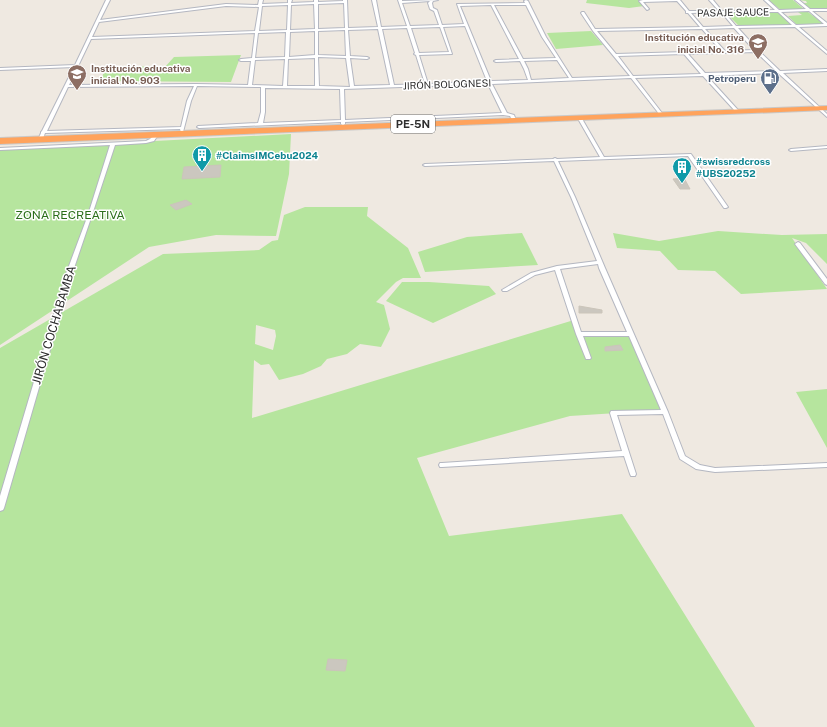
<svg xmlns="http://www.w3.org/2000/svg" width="827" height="727" font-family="'Public Sans',sans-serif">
<rect width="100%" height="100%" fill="#efe9e1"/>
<path fill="#b6e59e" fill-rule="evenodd" d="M587 0H645L639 1 644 6 629 8 586 3Z
M768 0H793L805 10H781Z
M799 0H827V10H812L803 3H807L806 1Z
M783 12H808L824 24 798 26 788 16 802 15 798 12Z
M726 13H779L793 26H739Z
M591 31 603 45 556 49 547 33Z
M241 55 231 82 102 81 103 74 121 66 165 67 174 57Z
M291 134 289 174 276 236 216 235 149 247 0 345V149Z
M305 207H368L367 216 408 248 421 278H403L396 282 376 302 384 305 390 329 381 347 360 344 347 354 327 359 321 366 303 374 279 380 269 364 261 365 254 360 252 418 574 320 579 334 629 333 664 410 570 416 417 458 449 536 622 514 755 727H0V348L163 254 259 250 272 241 278 240 284 215ZM256 325 275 330 276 336 273 350 255 344Z
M718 231 782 235 827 234V264L806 243 792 238 827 289 741 294 715 271 678 270 660 251 617 248 613 233 659 241Z
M522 233 538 265 425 272 418 252 467 237Z
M402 282H429L489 286 496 294 433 323 386 301Z
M827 389V448L796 392Z"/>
<path fill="#cbc7bf" stroke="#cbc5ba" d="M221 165 220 177 182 179 184 167Z
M684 178 690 189H680L673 179Z
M186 200 192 204 176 210 170 205Z
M579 306 602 310V313H579Z
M620 345 623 350 605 351V347Z
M328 659 347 660 345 671 326 670Z"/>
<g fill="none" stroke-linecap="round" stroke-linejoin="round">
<defs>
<path id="street" d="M106 0H110L100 20 226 4 258 5 259 0H263L262 4 288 3V0H292L291 3 314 2V0H318V2L343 1V0H347L348 28 378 27 372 0H376L381 27 407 26 398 0H402V1L438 0 433 1 432 3 433 8 437 10 442 25 464 24 457 4 525 3 524 1 526 0 528 1 546 37 572 78 630 76 593 31 581 13 582 12H584L595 29 700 27 688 13H686V11L677 1 643 2 649 9 647 10 639 1 643 0H680L689 11H719L709 0H713L722 11 775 10 764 0H768L779 10 806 9 795 0H799L810 9H827V11H812L827 23V26L799 27 827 51V54L795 27 738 28 758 50 780 71 827 69V71L783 73 827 114V117L778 73 707 76 738 110 739 111 737 112H736L703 76 635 78 662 113V115H660L631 78 492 84 507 113 514 115 516 120 514 121H513L510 116 503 115 345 122V124L343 125 341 124V122L199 128 197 127 198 126 258 123 261 112V87L197 86 191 101 183 132H181L180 129 45 133 42 141H38V140L41 133V132L42 131 74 67 0 70V68L75 65ZM430 1 428 3 430 9 434 11 439 25 410 26 402 3ZM344 3 345 28 318 29V4ZM314 4 315 29 290 30 291 5ZM288 5 287 30 259 31 262 6ZM491 5 519 59 496 60 494 61 496 62 520 61 524 69 528 80 491 81 460 6ZM494 5H526L542 37 556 58 523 59ZM226 6 259 7 255 31 92 37 99 22ZM809 11 824 24 796 25 781 12ZM721 12 733 26 703 27 691 13ZM724 12H778L792 25 736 26ZM465 26 487 81 428 84 419 55 452 54 443 27ZM440 27 449 52 419 53 411 28ZM407 28 415 53 414 54 416 55 425 84 394 85 382 29ZM734 28 754 50 725 51 705 29ZM378 29 390 85 354 86 350 58 367 59 369 58 367 57 350 56 348 30ZM702 29 721 51 616 54 597 31ZM345 30 346 56 318 55V31ZM315 31V55L289 57 290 32ZM286 32 285 57 255 58 258 33ZM255 33 252 58 241 59 239 60 241 61H251L248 85 196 84 69 85 91 39ZM756 52 776 71 705 73 688 54ZM684 54 701 74 633 76 618 56ZM318 57 346 58 350 87 319 86ZM315 58V86H287L288 59ZM285 59 283 86 252 85 255 60ZM557 60 569 78 531 80 528 69 524 61ZM488 84 502 113 345 120 344 89ZM194 86 187 101 181 127 47 131 68 87ZM265 88 340 89 341 120 263 123 265 112Z
M578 116 581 117 604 157 691 154 728 207 726 208H724L688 156 558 161 575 197 605 268 668 412 685 456 700 465 715 468 827 463V467L715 472 696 469 680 459 663 414 617 415 636 474 635 476H631L630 474 624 456 442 467H440L439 465 440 463H442L622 451 610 413 611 411 661 410 629 336H583L591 358 590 359H586L576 334 555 270 535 275 507 291H503L502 290 531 273 557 266 597 261 571 197 554 161 425 166 423 165 425 164 553 159 555 158 557 159 600 157 577 117ZM598 264 599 268 627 332H581L560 269Z
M155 134 158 135 154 141 146 143 115 145 92 215 72 274 4 508 3 510 0 511V496L66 274 88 215 110 145 0 150V148L146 141 150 139Z
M827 146V148L791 151 789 150 791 149Z
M798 242 800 243 827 279V285L825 284 795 244Z"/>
<path id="highway" d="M827 106V110L0 144V138Z"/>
</defs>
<use href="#street" stroke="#b4b7c1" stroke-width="2"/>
<use href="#highway" stroke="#c9c9c9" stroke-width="2"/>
<use href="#street" fill="#fff" fill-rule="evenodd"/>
<use href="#highway" fill="#ffa35c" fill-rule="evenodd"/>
</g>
<defs>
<symbol id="school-pin" viewBox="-11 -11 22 30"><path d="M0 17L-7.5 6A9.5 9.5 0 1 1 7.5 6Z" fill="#8d6e63" stroke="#fff"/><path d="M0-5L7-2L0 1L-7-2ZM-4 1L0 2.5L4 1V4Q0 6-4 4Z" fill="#fff"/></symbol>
<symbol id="fuel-pin" viewBox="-11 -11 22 30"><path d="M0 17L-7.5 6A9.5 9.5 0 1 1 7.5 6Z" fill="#5c6f8a" stroke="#fff"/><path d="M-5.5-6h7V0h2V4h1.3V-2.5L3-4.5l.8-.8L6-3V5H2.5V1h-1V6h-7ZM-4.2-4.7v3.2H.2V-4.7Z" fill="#fff"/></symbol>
<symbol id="building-pin" viewBox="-11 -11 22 30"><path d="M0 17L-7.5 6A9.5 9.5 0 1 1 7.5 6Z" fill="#0f9aa8" stroke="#fff"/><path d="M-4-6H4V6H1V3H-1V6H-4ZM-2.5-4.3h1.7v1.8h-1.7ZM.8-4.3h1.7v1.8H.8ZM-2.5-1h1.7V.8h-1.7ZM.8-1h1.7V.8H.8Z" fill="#fff"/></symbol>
</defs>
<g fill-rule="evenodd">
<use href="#school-pin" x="747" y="32" width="22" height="30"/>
<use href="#school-pin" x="66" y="63" width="22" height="30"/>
<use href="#fuel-pin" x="759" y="67" width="22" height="30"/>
<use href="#building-pin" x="191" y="144" width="22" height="30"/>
<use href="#building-pin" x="671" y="156" width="22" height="30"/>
</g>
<g text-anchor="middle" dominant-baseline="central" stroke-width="3" stroke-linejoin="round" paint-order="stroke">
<g font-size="10" fill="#2e2e2e" stroke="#fff">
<text transform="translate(733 12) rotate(-1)">PASAJE SAUCE</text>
<text transform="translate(447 84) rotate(-2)">JIRÓN BOLOGNESI</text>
</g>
<g font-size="10" font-weight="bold" fill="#785e54" stroke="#fff" text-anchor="end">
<text x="744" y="37">Institución educativa<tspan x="744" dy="12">inicial No. 316</tspan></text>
<text x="91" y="68" text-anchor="start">Institución educativa<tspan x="91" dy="12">inicial No. 903</tspan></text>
</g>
<g font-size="10" font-weight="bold" fill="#4e5e75" stroke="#fff" text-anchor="end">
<text x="756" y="78">Petroperu</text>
</g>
<g font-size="10" font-weight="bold" fill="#0d838f" stroke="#fff" text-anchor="start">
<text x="216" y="155">#ClaimsIMCebu2024</text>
<text x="696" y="161">#swissredcross<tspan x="696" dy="12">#UBS20252</tspan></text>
</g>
<rect fill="#fff" stroke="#6d6d6d" stroke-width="1" x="391" y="115" width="44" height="18" rx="3"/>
<g font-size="11" font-weight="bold" fill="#2e2e2e">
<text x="413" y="124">PE-5N</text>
</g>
<g font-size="12" fill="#2c6e1b" stroke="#fff">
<text x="70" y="215">ZONA RECREATIVA</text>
</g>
<g font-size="12" fill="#2e2e2e" stroke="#fff">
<text transform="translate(54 325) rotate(-73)">JIRÓN COCHABAMBA</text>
</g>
</g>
</svg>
